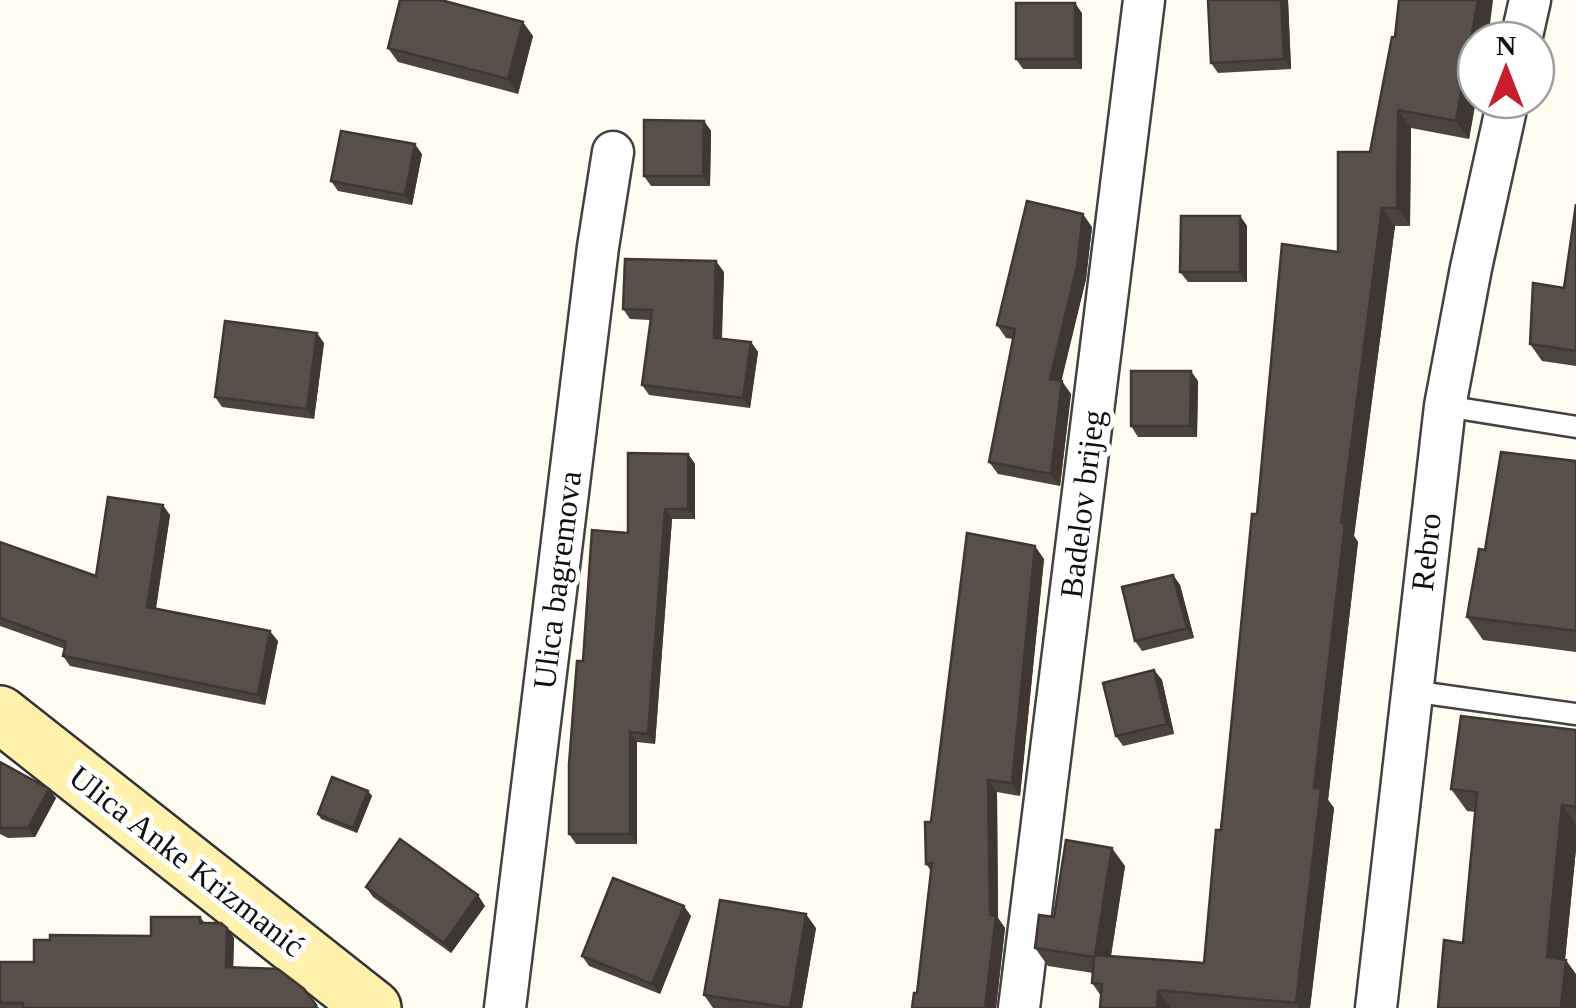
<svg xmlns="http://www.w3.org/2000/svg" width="1576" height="1008" font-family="'Times New Roman',serif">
<rect width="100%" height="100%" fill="#fffcf1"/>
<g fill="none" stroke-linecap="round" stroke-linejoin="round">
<defs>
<path id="lane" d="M1445 406 1576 427
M1411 691 1576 714"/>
<path id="street" d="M1521 40 1530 0
M505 1008 598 247 613 152
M1019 1008 1144 0
M1376 1008 1445 406 1471 268 1508 100"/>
<path id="secondary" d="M0 714 373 1008"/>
</defs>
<use href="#lane" stroke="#424242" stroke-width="25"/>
<use href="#street" stroke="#424242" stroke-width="45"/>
<use href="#secondary" stroke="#313131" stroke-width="60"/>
<use href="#lane" stroke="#fff" stroke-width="20"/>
<use href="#street" stroke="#fff" stroke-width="40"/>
<use href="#secondary" stroke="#fff2ac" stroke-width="55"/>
</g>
<path fill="#4c4440" d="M1288 0 1291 69 1218 73 1211 63Z
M1082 13V69H1023L1016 59Z
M1490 29 1476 40V100L1469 139 1411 128 1410 226H1395L1354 536 1358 542 1328 800 1334 808 1310 1008H1100L1101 996 1092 983 1093 973 1048 966 1035 948 1054 917 1125 866 1111 956 1204 963 1257 514 1370 152 1395 37Z
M533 36 518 94 398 62 388 48Z
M704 121 711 131 710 186H651L644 176Z
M422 154 412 205 338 191 331 181Z
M1576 204V366L1542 361 1530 344 1564 288Z
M1240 216 1247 226V282H1188L1180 272Z
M1092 227 1086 279 1061 381 1071 394 1060 486 998 474 989 462 1013 339 1006 338 997 325Z
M724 272 722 339 751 342 758 352 750 408 649 395 642 385 650 320 630 319 623 309Z
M324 343 314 419 222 407 215 397Z
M1198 381 1197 437H1138L1131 426Z
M688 454 695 464V519H672L655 744 637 742V844H576L569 834 583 661Z
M1576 461V652L1483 640 1467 617 1485 550Z
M170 515 156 609 278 641 265 705 70 666 63 656 65 649 0 626V542L96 576Z
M1044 559 1020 796 997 792 998 918 1005 928 996 1008H912L917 993 931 871 926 864 931 822Z
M1173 575 1180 585 1194 638 1142 651 1135 641Z
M1154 670 1162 680 1174 734 1123 746 1116 736Z
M1576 730V849L1565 960 1463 943 1475 812 1467 811 1451 789Z
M0 762 49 789 56 798 35 837 8 838 0 834Z
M368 791 372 796 357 833 321 819 318 814Z
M366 887 485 906 451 953 373 897Z
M691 916 660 994 589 966 582 956Z
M200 917 205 923 227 928 234 938 233 967 304 989 319 1008H0V962H34L151 936Z
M816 928 802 1008H713L704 995Z"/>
<path fill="#3e3734" d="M1281 0H1288L1291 69 1284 59Z
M1478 0H1493L1488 40H1476V100L1469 139 1456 121Z
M1075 3 1082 13V69L1075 59Z
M523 22 533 36 518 94 508 79Z
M1398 110 1411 128 1410 226 1397 208Z
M704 121 711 131 710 186 703 176Z
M415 144 422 154 412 205 405 195Z
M1382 208 1395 226 1354 536 1358 542 1328 800 1334 808 1310 1008H1299L1296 1003 1314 788 1341 523Z
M1083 214 1092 227 1086 279 1059 391 1050 379Z
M1240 216 1247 226V282L1240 272Z
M716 261 724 272 721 348 714 338Z
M317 333 324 343 314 419 307 409Z
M751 342 758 352 750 408 743 398Z
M1191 371 1198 381 1197 437 1190 426Z
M1062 381 1071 394 1060 486 1051 474Z
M688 454 695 464V519L688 509Z
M163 505 170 515 154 618 147 607Z
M665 509 672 519 655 744 648 734Z
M1035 546 1044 559 1020 796 1012 783Z
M1173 575 1180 585 1194 638 1187 628Z
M270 631 278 641 265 705 258 695Z
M1154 670 1162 680 1174 734 1167 724Z
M630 732 637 742V844L630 834Z
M988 780 997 792 998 918 1005 928 996 1008H985L990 915Z
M49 789 56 798 35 837 28 828Z
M368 791 372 796 357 833 353 828Z
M1562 805 1576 824V849L1563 979 1547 957Z
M1112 848 1125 866 1108 974 1095 955Z
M478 895 485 906 451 953 444 943Z
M684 906 691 916 660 994 652 984Z
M806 914 816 928 802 1008H790Z
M227 928 234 938 233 977 226 967Z
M1566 960 1576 974V1008H1561Z
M1158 990 1171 1008H1157Z"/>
<path fill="#584f4a" stroke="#3e3734" stroke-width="2.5" d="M400 0H441L523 22 508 79 388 48Z
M1208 0H1281L1284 59 1211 63Z
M1399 0H1478L1456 121 1398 110 1397 208H1382L1341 523 1345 524 1314 788 1321 789 1296 1003 1158 990 1157 1008H1100L1102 984 1092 983 1094 957 1035 948 1039 915 1054 917 1066 840 1112 848 1095 955 1204 963 1216 830H1221L1252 514H1257L1282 244 1338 252V152H1370L1392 37H1395Z
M1016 3H1075V59H1016Z
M644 120 704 121 703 176H644Z
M341 131 415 144 405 195 331 181Z
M1027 201 1083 214 1077 266 1050 379 1062 381 1051 474 989 462 1015 329 997 325Z
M1576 204V351L1530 344 1533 283 1564 288Z
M1181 216H1240V272H1180Z
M625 259 716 261 714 338 751 342 743 398 642 385 652 310 623 309Z
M225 321 317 333 307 409 215 397Z
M1131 371H1191L1190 426H1131Z
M1501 452 1576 461V631L1467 617 1479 549 1485 550Z
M628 453 688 454V509H665L648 734 630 732V834H569V764L577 661H583L592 530 628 533Z
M108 497 163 505 147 607 270 631 258 695 63 656 66 642 0 618V542L96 576Z
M967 533 1035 546 1012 783 988 780 990 915 996 916 985 1008H912L914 993H917L932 863 926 864 925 822H931Z
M1173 575 1187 628 1135 641 1122 587Z
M1154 670 1167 724 1116 736 1103 683Z
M1461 716 1576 730V807L1562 805 1547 957 1566 960 1561 1008H1438L1444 940 1463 943 1477 792 1451 789Z
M0 762 49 789 28 828H0Z
M332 777 368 791 353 828 318 814Z
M400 839 478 895 444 943 366 887Z
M613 878 684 906 652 984 582 956Z
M720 900 806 914 790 1008 704 995Z
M151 917H200V923H221L227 928 226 967 278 969 304 989 316 1005 313 1008H23V1003H0V962H34V940H50V935L151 936Z"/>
<g text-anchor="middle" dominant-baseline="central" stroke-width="10" stroke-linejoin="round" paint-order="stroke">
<g font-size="32" fill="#0f0f0f" stroke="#fff">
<text transform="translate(1082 504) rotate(-83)">Badelov brijeg</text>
<text transform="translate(1426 552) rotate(-84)">Rebro</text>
<text transform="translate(557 580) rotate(-83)">Ulica bagremova</text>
<text transform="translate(187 861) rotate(38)">Ulica Anke Krizmanić</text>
</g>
</g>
<g transform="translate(1506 70)"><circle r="48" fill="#ffffff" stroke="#9f9f9f" stroke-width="2.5"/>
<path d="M0-8L18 38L0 25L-18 38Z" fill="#c91d2c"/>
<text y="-15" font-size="28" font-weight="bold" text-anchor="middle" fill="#0f0f0f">N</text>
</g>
</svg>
